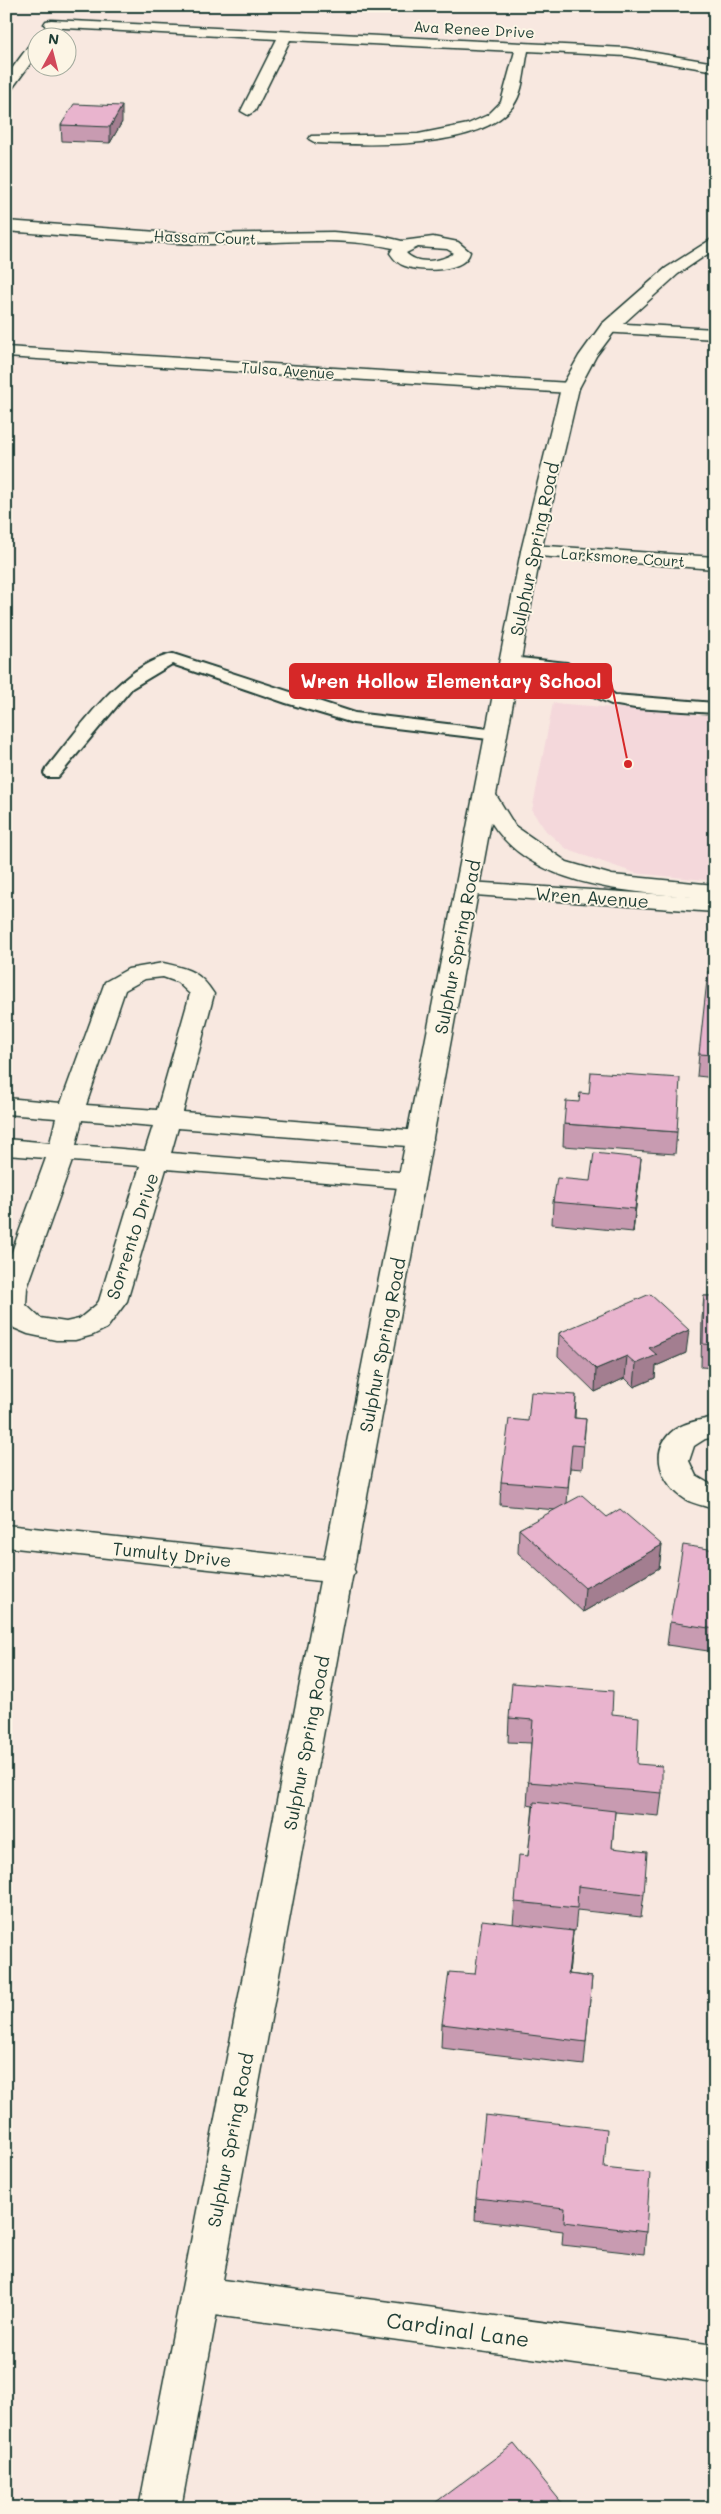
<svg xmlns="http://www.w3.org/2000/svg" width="721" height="2514" font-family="Mali,sans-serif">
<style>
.built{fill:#f4d8db}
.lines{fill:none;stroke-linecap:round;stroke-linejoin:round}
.service-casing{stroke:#1f3d34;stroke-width:4}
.minor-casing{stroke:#1f3d34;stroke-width:3}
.secondary-casing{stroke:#1f3d34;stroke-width:3}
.service{fill:#fcf5e5;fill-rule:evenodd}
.minor{fill:#fcf5e5;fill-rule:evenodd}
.secondary{fill:#fcf5e5;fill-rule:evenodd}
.wall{fill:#c89bb1;stroke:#1f3d34}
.shaded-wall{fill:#a37e90;stroke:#1f3d34}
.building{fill:#e9b4ce;stroke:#1f3d34}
.labels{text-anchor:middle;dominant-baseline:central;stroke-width:4;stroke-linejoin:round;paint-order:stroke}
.far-street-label{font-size:15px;fill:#1f3d34;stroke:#fcf5e5}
.street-label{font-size:18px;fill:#1f3d34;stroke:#fcf5e5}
.near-street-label{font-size:21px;fill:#1f3d34;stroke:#fcf5e5}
.leader{fill:none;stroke:#d62828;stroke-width:2}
.callout-dot{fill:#d62828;stroke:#fcf5e5;stroke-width:2}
.callout{fill:#d62828;stroke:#d62828;stroke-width:2}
.callout-label{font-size:19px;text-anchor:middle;font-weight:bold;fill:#fff}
</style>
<rect width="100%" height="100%" fill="#f8e8e0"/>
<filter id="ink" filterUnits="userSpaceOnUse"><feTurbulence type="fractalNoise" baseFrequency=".02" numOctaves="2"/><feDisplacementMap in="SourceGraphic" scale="10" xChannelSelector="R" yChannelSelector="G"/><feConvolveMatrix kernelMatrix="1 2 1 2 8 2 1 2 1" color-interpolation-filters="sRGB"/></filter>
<g filter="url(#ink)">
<!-- built -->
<path class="built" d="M553,703l162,13v165l-80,-8 -67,-23 -22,-19 -14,-20z"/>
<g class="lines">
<!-- service casing -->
<g class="service-casing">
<path id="service" d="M173,654l182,59 142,17 6,1 2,4 -2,4 -6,1 -144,-17 -67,-20 -114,-39 -40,24 -74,89h-12l-2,-4 2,-4c33,-39 74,-104 127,-115z
M511,657l56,6 48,32 100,8v10l-80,-5 -24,-4 -20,-9 -34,-25 -52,-5 -2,-3z"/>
</g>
<!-- minor casing -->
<g class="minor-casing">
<path id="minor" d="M51,20l575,28 89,15v8l-89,-15 -98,-5c-4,18 -4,40 -15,55 -34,45 -146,39 -197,37l-7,-4 2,-3 107,-2 50,-10 20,-9 13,-13 14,-51 -225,-11 -35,71 -7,4 -7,-4 36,-72 -231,-12 -2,-3 2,-3z
M38,39v14l-27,37 -5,1v-14l27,-37z
M6,221l179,13 148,-2 48,4 21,5 31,-4 25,5 12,10c-5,21 -49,20 -65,14 -7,-2 -11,-7 -15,-13l3,-5c-60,-13 -121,-4 -182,-4 -68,-1 -137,-8 -205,-13zM418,247l29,2 7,4c-13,9 -37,12 -48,0z
M608,323l107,6v10l-113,-7 -2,-4 2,-4z
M6,347l564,36 6,1 3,4 -3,4 -6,1 -564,-36z
M531,545l184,12v12l-191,-14 -3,-4 3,-4z
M469,882l246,16v14l-254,-18 -4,-5 4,-5z
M163,963c26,6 36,8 51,31l-31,118 237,19 9,2 4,6 -4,6 -9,2 -242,-19 -7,25 241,20 9,2 4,6 -4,6 -9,2 -246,-20 -39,132 -20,27 -14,7 -18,5h-19l-28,-6 -14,-6 -8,-10v-50l40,-110 -40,-3v-16l44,4 6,-25 -50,-4v-16l55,5 44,-121 23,-13zM163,977l14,5 13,12 -33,116 -71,-5 39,-115 20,-11zM82,1120l71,6 -8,25 -69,-6zM72,1161l68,5 -41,135 -3,4 -17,14 -13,3 -26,-4 -14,-13 1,-17z
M715,1417v20l-10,2 -11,7 -5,15 7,15 19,11v22c-10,-3 -22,-5 -30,-10 -24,-15 -37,-49 -11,-69 12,-8 27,-10 41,-13z
M6,1525l333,36 11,3 5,8 -5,8 -11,3 -333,-36z
M200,2277l515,68v38l-515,-70 -14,-5 -6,-13 6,-13z"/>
</g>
<!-- secondary casing -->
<g class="secondary-casing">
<path id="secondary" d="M715,237v12l-37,25 -64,58 -18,24 -17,32 -38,163 -45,244 19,31 52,36 45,13 103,10v14c-73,-7 -180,-7 -224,-77l-310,1686h-42l382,-1957 40,-163 18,-32 23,-32 64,-56z"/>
</g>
<!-- service -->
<use href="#service" class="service"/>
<!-- minor -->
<use href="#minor" class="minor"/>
<!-- secondary -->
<use href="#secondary" class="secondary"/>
</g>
<!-- wall -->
<path class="wall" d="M122,122l-12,21 -48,-2 -1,-16z
M715,972v106l-18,-2 2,-22z
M713,1094h2v32l-4,-10z
M564,1124l113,8 -2,22 -112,-8z
M639,1180l-6,52 -81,-8 1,-22 37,-21z
M704,1296h11v72l-14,-1 1,-49z
M559,1333l127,20 -30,13 -1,12 -21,9 -9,-9 -30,14 -37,-36z
M576,1395l-1,23 11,1 -2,23 -2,27 -12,-1 -3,35 40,14 55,28 -3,23 -76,44 -65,-59 1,-24 37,-19 -56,-5 1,-23 27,-61z
M715,1550v102l-48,-7 3,-23z
M612,1714l25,50 25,29 -3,23 -44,-4 -3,36 32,46 -3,23 -64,-7 -2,21 -7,-1 5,1 -4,43 23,3 -8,88 -143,-17 1,-24 33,-50 38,-50 2,-22 13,-46 5,-50 -6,-1 4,-62 -23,-1 1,-24z
M604,2168l42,64 -2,22 -82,-9 1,-14 -88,-11 1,-22z"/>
<!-- shaded-wall -->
<path class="shaded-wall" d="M122,106v16l-12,21v-16z
M641,1158l-2,22 -6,52 2,-23z
M689,1330l-3,23 -30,13 -1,12 -21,9 2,-23 13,-16z
M627,1356l-2,22 -30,14 1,-23z
M662,1545l-3,23 -76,44 2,-24z
M573,1931l-2,23 -5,43 2,-23z"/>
<!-- building -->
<path class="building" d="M74,104l48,2 -12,21 -49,-2z
M708,971l7,1v83l-16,-1z
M591,1072l89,6 -3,54 -113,-8 2,-23 13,1 1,-9 9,1z
M594,1153l47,5 -6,51 -82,-7 4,-24 33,3z
M650,1294l39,36 -40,18 8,7 -21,9 -9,-8 -31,13 -37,-36z
M704,1296h11v49l-12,-1z
M531,1392l45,3 -2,23 12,1 -3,27 -11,-1 -4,42 -67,-5 8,-63 19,2z
M582,1495l25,22 13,-8 42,36 -77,43 -66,-59z
M683,1545l32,5v79l-45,-7z
M512,1683l101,8 -1,23 27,3 -2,47 25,2v27l-134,-11 5,-62 -24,-2z
M534,1802l81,9 -3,37 35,4 -3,42 -66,-8 -1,22 -62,-6 4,-47 9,1z
M482,1920l91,11 -5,43 24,3 -6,65 -144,-18 7,-52 26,2z
M485,2115l122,14 -3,39 46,5 -4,59 -82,-10 1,-14 -89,-10z
M514,2444l52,64h-138z"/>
</g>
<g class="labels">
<!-- far-street labels -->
<g class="far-street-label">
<text transform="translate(474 29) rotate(3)">Ava Renee Drive</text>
<text transform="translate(205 237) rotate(2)">Hassam Court</text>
<text transform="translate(288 370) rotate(4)">Tulsa Avenue</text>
<text transform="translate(623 557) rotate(4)">Larksmore Court</text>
</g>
<!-- street labels -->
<g class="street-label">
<text transform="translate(534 549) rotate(-78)">Sulphur Spring Road</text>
<text transform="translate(592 897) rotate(4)">Wren Avenue</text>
<text transform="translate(457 947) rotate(-79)">Sulphur Spring Road</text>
<text transform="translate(132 1236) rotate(-72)">Sorrento Drive</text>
<text transform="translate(382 1345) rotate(-79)">Sulphur Spring Road</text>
<text transform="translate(172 1554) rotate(6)">Tumulty Drive</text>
<text transform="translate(306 1743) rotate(-79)">Sulphur Spring Road</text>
<text transform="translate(230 2140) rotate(-79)">Sulphur Spring Road</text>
</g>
<!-- near-street labels -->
<g class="near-street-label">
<text transform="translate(458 2329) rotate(8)">Cardinal Lane</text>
</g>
</g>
<!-- callouts -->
<path class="leader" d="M628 764L611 681"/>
<circle class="callout-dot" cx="628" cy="764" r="5"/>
<rect class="callout" x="290" y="664" width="321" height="34" rx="5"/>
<g class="callout-label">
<text x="451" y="688">Wren Hollow Elementary School</text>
</g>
<!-- margin -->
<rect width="721" height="2514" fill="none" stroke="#fcf5e5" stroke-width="25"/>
<rect x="12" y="12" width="696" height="2489" fill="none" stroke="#1f3d34" stroke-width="2" filter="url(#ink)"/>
<!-- north arrow -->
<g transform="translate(52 52) rotate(7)"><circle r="24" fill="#fcf5e5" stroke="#a4ab9e"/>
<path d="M0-4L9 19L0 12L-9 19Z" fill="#d1495b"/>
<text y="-8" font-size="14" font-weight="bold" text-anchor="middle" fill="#1f3d34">N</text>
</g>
</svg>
